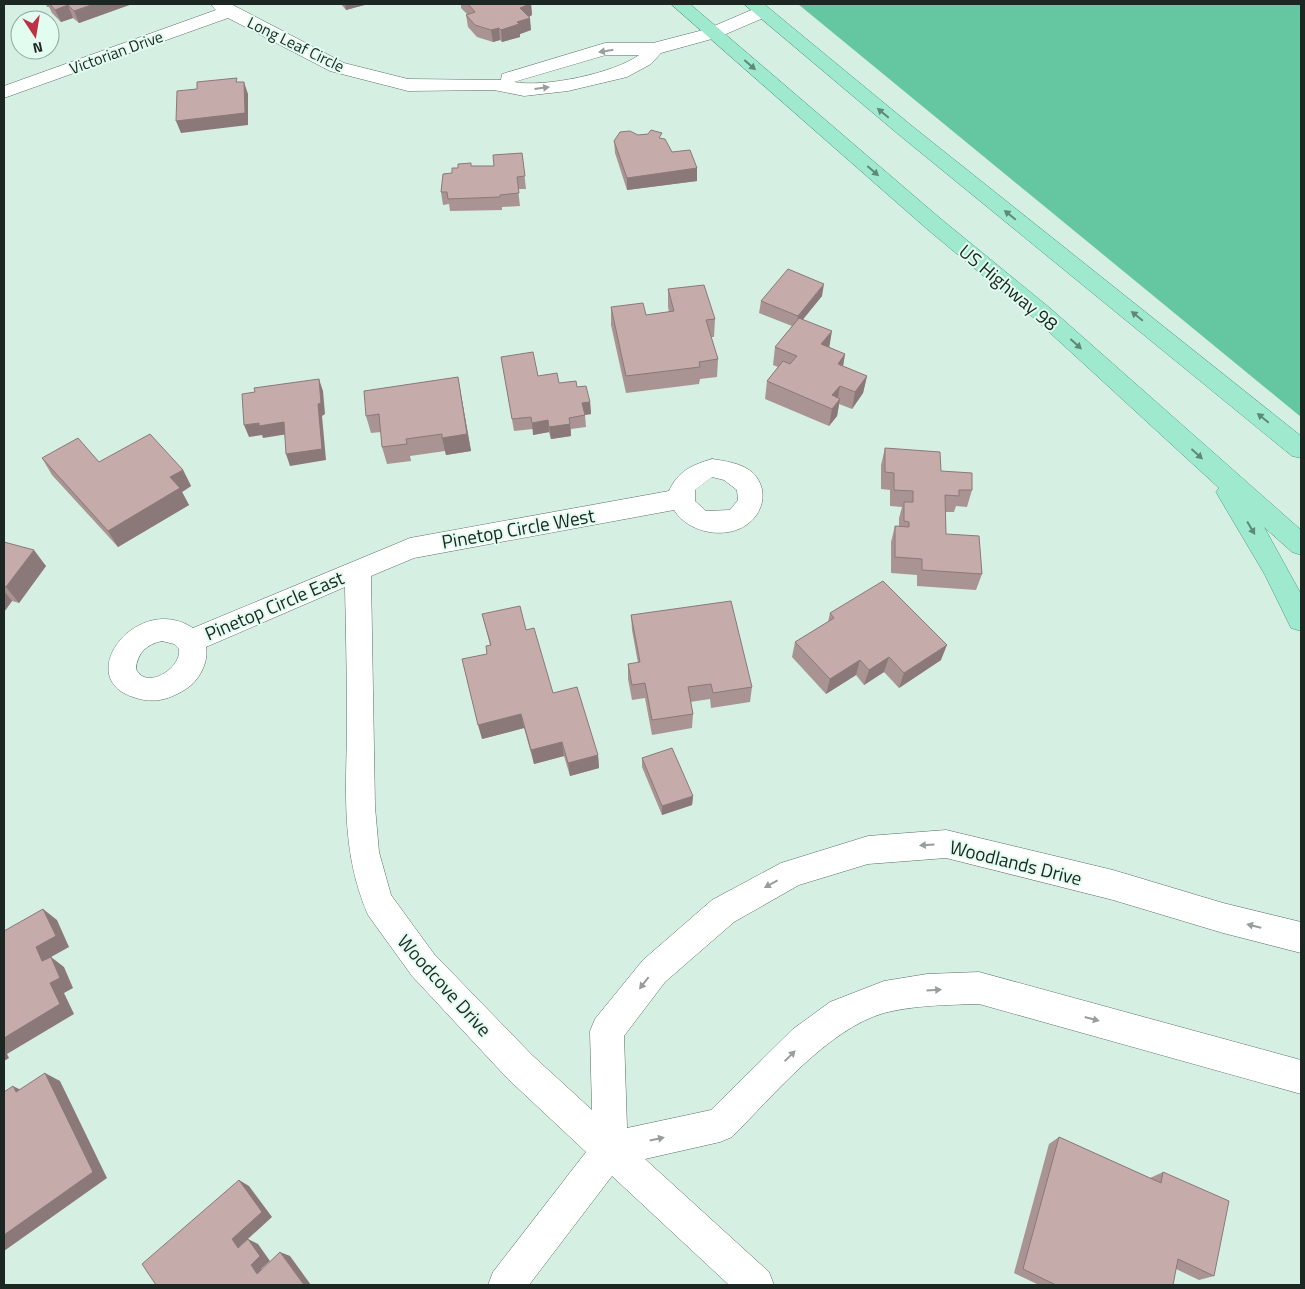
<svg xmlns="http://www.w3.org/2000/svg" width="1305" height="1289" font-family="'Titillium Web',sans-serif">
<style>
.forest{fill:#64c7a2}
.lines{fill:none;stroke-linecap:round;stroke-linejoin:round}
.street-casing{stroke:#586f65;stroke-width:1}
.primary-casing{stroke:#489c7d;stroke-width:1}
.street{fill:#fff;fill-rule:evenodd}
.primary{fill:#9fe9ce;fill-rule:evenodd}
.wall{fill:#aa9393}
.shaded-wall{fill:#8b7878}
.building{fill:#c6abab;stroke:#8b7878}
.oneway{fill:#999d9c}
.oneway2{fill:#5e8878}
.labels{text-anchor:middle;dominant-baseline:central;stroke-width:4;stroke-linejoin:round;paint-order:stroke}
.far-street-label{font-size:16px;fill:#1c2622;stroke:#e2fcf0}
.street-label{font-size:19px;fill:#1c2622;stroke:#e2fcf0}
</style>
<rect width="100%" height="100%" fill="#d5efe3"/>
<!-- forest -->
<path class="forest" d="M798,4h503v413z"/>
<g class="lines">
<!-- street casing -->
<g class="street-casing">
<path id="street" d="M211,4h20l113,59 64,16 93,1 1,-6 103,-31h48l54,-14 49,-21h12l3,4 -3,4 -49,21 -58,16 -10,11 -24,13 -59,14 -44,5 -30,-6 -86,1 -78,-20 -102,-53 -224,80v-12l212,-76zM606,55h33c-24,18 -95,33 -125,27z
M712,459c13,2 29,4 40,13 16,15 13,38 -3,51 -22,18 -61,10 -75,-13l-260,48 -43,18 4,231 4,45 12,43 43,59 98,101 60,55 -2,-79 5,-12 48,-59 69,-60 69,-37 87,-27 78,-6 167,40 110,33 78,19v31l-78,-20 -110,-33 -167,-42 -78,6 -69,21 -65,37 -69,60 -41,54 3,92 84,-18 82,-81 37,-27 54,-21 43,-7 52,-2 322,88v34l-322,-90c-31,1 -64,1 -95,9 -56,16 -111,83 -152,124l-12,5 -75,17 124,113 5,13h-45l-117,-109 -83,109h-41l5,-13 93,-120 -78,-73 -96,-103 -44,-61c-27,-63 -22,-121 -21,-187 0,-47 -1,-94 -2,-141l-139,60c3,15 -7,34 -20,42 -16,10 -31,15 -50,9 -66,-18 0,-107 57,-70l217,-90 259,-47c9,-20 23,-26 43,-32zM712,477l12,3 13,10 1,10 -8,10 -24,1 -11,-10v-11zM162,641l12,3 5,5c3,19 -33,42 -43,20 1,-16 11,-25 26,-28z"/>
</g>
<!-- primary casing -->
<g class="primary-casing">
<path id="primary" d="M671,4h19l251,215 110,90 250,221v25l-9,-3 -28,-25 37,67v37l-10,-3 -26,-53 -49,-83 3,-4 -184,-169 -108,-90z
M744,4h20l148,122 389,310v22l-9,-2 -394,-322z"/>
</g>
<!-- street -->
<use href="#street" class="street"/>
<!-- primary -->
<use href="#primary" class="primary"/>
</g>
<!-- wall -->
<path class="wall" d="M46,4h86l-53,19 -6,-5 -12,4 -9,-9 -3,-6h-2z
M341,4h27l-22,6z
M461,4h70l1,11 -3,2 2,13 -11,4v3l-18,5 -2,-2 -7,2 -16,-5 -9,-10 -2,-12 1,-1 -6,-6z
M638,135l24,4 10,13 25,16v13l-70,9 -12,-37 -1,-12z
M522,153l4,36h-8l2,17 -18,1v3l-52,1 -1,-7 -6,1 -2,-13 11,-19 20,-7h22z
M668,289l47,30 -1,18h-3l7,22 -1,18 -17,2 -1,5 -73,9 -15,-68v-18l35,8 23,-3 -1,-5z
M822,296l-19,23 26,28 16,7 -2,12 24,10 -4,17 -11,16 -13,-5 -2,12 -8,10 -64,-27 2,-18 11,-14 -5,-2 2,-18 17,-21 -33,-13 2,-12z
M501,357l37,19 21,7 18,4 13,15 1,12 -6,1 1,12 -15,2v7l-20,3 -2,-7 -16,3v-6l-19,2z
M461,395l10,56 -25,4 -1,-4 -35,5 1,5 -24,3 -5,-17 -1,-15 -10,1 -5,-17z
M885,448l56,23 31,19 -5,17 -11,-1 -2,6h-9l1,22 36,40 -6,16 -59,-4v-11l-26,-2v-31l4,-16h4v-8l3,-11 -12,-1v-16l-9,-1v-24z
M42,458l57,4 84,8 8,16 -9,6 7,13 -71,42 -66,-72z
M4,542l42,24 -27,37 -7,-2 -8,11z
M830,613l111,47 -42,28 -15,-16 -20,13 -8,-10 -30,19 -34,-37 3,-15 33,-20z
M482,614l44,16 27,63 45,62 1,13 -29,8 -6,-20 -30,8 -10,-36 -42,11 5,-85 3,-9z
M631,615l121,72 -2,15 -39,6 -1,-9 -20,3 3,12 -1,14 -40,7 -7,-37 -13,2 -4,-21v-15l10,-1 -6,-33z
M642,758l51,38 -1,9 -30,10 -20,-48z
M1059,1137l91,41 13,-6 51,104 -15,4 -23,-11 -3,16h-134l-25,-12 35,-129z"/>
<!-- shaded-wall -->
<path class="shaded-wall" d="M94,4h38l-53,19 -5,-12z
M345,4h23l-22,6z
M530,4h1l1,11 -11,6 -1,-13z
M68,5l5,13 -12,4 -6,-12z
M530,18l1,12 -11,4v3l-18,5 -1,-12 16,-8z
M499,28l1,12 -7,2 -2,-12z
M244,82l4,12v31l-67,8 -5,-12z
M697,168v13l-70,9v-12z
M824,284l-2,12 -26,32 2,-12z
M832,331l-3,18 -8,-5z
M845,354l-3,18 -4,-8z
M867,376l-4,17 -11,16 3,-17z
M458,377l13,74 -25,4 -4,-17z
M319,379l4,12 2,23 -3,2 4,44 -36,6 -4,-12 32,-50z
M840,386l-3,17 -5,-8z
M840,399l-3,17 -8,10 3,-17z
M590,402l1,12 -8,1 -1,-12z
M548,420l1,12 -16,3 -1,-12z
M284,422l4,12 -25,4 -1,-3 -13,2 -5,-12 15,-2z
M570,424l1,12 -20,3 -2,-12z
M183,470l8,16 -9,6 7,13 -71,42 -10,-16 62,-54z
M34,550l12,16 -27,37 -13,-16z
M4,591l8,10 -8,11z
M947,645l-6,15 -42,28 5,-15z
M889,657l-5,15 -20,13 5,-15z
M860,660l-4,15 -30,19 4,-15z
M521,714l3,14 -42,11 -4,-14z
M562,742l2,14 -30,8 -3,-14z
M598,755l1,13 -29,8 -2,-13z
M693,796l-1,9 -30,10v-9z
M43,909l14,11 12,27 -18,10 13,10 9,21 -9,5 10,21 -67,40 2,4 -5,3v-23l46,-55 -14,-36z
M45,1073l15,8 47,97 -103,73v-16z
M13,1086l16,8 -13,-2z
M239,1180l10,6 23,31 -34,31 -6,-9z
M248,1239l10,5 12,17 -9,8 7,8 -11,-3 -6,-9z
M280,1252l10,4 21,29h-7z"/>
<!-- building -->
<path class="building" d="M50,4h44l-20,7 -6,-6 -13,5z
M468,4h62l-10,4 10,10 -13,4 2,2 -18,6 -2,-2 -8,2 -16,-5 -9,-10 9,-3z
M237,78l-1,4h8l1,31 -69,8 1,-30 20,-2v-7z
M651,130l11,3 -3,5 6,1 7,13 18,-2 7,18 -70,10 -13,-37 6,-9 10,-1 8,4 10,-1z
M522,153l3,23 -8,1 2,16 -19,2v2l-52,2 -1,-7h-6l2,-18 9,-1v-5h6v-4l13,-1v3h23l-1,-11z
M788,269l36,15 -26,32 -37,-15z
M704,285l11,34 -9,1 12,39 -19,3 1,5 -74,9 -15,-69 32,-4 3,12 28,-4 -6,-22z
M799,318l33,13 -11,13 24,10 -7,10 29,12 -12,16 -15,-6 -8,9 8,4 -8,10 -65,-28 16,-20 7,3 7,-8 -22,-9z
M533,352l5,24 19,-3 2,10 17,-2 1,6 9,-1 4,16 -8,1 3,12 -16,3 1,6 -21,3 -1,-7 -16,3 -1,-6 -19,2 -11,-62z
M458,377l9,57 -25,4v-4l-36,5 1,5 -25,3 -3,-33 -13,2 -2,-25z
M319,379l2,24 -3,1 4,45 -36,5 -2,-32 -25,4v-3l-15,2 -2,-31 13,-2 -1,-4z
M150,434l33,36 -13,7 10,11 -72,43 -66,-73 36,-20 21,24z
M885,448l55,4 1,19 31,2v17h-13v6l-14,-1 1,39 33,2 3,38 -60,-4v-11l-27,-2v-31l14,1v-5l-5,-1v-19h9v-11l-19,-1v-17l-9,-1z
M4,542l30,8 -28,37 -2,-1z
M883,581l64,64 -43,28 -15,-16 -20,13 -9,-10 -30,19 -35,-37 39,-24 -4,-5z
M731,601l21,86 -39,6 -2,-9 -23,3 5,27 -41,6 -7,-37 -13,2 -4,-21 12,-2 -9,-47z
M520,606l6,24 8,-2 19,65 24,-6 21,68 -30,8 -6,-21 -31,8 -10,-36 -43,11 -16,-66 25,-5 -1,-8 5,-1 -9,-31z
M672,748l21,48 -31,10 -20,-48z
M43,909l13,27 -20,11 6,14 9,-4 9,21 -10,5 10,21 -56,34v-107z
M45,1073l48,99 -89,63v-143l9,-6 3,6z
M1059,1137l102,46 2,-11 66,29 -15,75 -36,-17 -5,26h-117l-33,-16z
M239,1180l23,32 -30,27 6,9 10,-9 12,17 -9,9 6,9 23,-22 24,33h-148l-14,-21z"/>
<!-- one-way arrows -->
<defs><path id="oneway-solid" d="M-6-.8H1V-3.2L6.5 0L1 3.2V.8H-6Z" transform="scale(1.25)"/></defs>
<g class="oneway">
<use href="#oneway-solid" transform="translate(606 51) rotate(171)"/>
<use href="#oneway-solid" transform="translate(542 88) rotate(-7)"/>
<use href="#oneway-solid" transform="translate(927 845) rotate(176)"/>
<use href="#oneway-solid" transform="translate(771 884) rotate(151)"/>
<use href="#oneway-solid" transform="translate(1254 926) rotate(-166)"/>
<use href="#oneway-solid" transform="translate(644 983) rotate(128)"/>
<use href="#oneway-solid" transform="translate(934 990) rotate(-3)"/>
<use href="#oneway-solid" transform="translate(1092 1019) rotate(15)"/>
<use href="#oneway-solid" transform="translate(790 1056) rotate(-45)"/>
<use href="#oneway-solid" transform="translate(657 1139) rotate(-12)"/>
</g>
<g class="oneway2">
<use href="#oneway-solid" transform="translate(750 65) rotate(41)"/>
<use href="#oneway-solid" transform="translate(883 113) rotate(-140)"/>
<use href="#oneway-solid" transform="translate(873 171) rotate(41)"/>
<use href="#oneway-solid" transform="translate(1010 215) rotate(-141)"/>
<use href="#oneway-solid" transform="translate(1137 316) rotate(-141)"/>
<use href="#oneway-solid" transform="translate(1076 344) rotate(42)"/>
<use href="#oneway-solid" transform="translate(1263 418) rotate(-141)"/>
<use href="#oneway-solid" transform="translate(1197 454) rotate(42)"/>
<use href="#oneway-solid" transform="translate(1251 528) rotate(59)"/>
</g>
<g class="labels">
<!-- far-street labels -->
<g class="far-street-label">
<text transform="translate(296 44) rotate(26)">Long Leaf Circle</text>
<text transform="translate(116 52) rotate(-20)">Victorian Drive</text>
</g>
<!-- street labels -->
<g class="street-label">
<text transform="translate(1009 287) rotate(40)">US Highway 98</text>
<text transform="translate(518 528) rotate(-10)">Pinetop Circle West</text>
<text transform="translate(274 605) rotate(-23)">Pinetop Circle East</text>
<text transform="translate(1016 862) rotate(14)">Woodlands Drive</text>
<text transform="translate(445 985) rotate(48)">Woodcove Drive</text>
</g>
</g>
<!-- border -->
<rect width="1305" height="1289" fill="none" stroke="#1c2622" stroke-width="10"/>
<!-- north arrow -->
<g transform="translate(35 35) rotate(168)"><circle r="24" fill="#e2fcf0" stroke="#93a69e"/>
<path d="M0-4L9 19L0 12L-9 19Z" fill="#bf2f46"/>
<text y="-8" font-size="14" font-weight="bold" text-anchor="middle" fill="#1c2622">N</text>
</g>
</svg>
